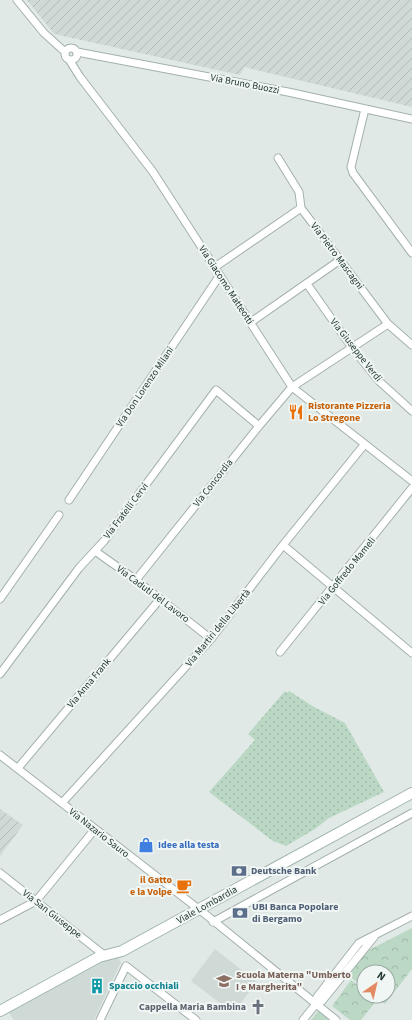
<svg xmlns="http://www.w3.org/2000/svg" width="412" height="1020" font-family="'Source Sans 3',sans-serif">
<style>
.built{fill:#cfd9d5}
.industrial{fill:url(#industrial-furrows)}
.grass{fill:url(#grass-dots)}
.forest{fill:url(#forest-crowns)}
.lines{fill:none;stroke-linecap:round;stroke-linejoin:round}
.minor-casing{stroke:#a4b0ad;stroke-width:9}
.secondary-casing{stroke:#a1b4ae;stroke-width:12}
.minor{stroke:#fff;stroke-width:7}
.secondary{stroke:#fff;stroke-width:10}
.labels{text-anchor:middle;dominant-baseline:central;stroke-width:4;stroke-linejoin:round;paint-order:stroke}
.street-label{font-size:10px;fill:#233833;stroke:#f0f6f4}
.food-label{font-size:10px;font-weight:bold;fill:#c56008;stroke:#f0f6f4;text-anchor:start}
.shop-label{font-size:10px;font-weight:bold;fill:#366cbe;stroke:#f0f6f4;text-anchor:start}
.service-label{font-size:10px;font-weight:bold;fill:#4e5e75;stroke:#f0f6f4;text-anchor:start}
.education-label{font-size:10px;font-weight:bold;fill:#785e54;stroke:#f0f6f4;text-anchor:start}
.culture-label{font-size:10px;font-weight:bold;fill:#0d838f;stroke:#f0f6f4;text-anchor:start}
.worship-label{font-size:10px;font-weight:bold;fill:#5b616d;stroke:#f0f6f4;text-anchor:end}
</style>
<defs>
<pattern id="industrial-furrows" width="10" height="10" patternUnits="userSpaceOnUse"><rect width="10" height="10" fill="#cfd9d5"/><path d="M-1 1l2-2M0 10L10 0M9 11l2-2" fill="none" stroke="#b1bbb7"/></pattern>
<pattern id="grass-dots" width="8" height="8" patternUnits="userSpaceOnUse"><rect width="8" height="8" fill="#bbd8c5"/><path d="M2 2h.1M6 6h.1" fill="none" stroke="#a0baaa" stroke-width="1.8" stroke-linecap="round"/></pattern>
<pattern id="forest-crowns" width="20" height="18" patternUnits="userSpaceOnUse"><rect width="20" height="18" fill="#bbd8c5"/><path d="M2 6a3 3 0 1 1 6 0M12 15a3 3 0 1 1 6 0" fill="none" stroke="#a0baaa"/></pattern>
</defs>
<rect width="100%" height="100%" fill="#e0e9e6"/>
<!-- built -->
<path class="built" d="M215,949l42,33 -24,31 -42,-32z
M117,956l4,6 -27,58h-80l-8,-11 95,-51z"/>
<!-- industrial -->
<path class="industrial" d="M27,0h385v107l-168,-40 -4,8 -186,-41z
M0,809l23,16 -23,31z"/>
<!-- grass -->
<path class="grass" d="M285,691l2,2 2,-2 25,16 31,16 39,69 -55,26 -14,11 -29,17 -13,-5 -64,-49 46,-52 -7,-6z"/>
<!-- forest -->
<path class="forest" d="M412,928v41l-27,35 -10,-8h13v-24h-24v16l-15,-12 16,-24z
M351,980l13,10v6h8l5,4 -16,20h-11l-18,-14z
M319,1010l13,10h-21z"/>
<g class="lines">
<!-- minor casing -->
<g class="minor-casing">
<path id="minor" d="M17,0l27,33 21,19
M65 54a6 6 0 1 1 12 0a6 6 0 1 1-12 0Z
M77,52l211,40 124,27
M70,61l10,16 73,95 139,215 120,94
M365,109l-14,58 2,6 59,80
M278,158l21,34 2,16 87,116 24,21
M215,267l86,-59
M307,284l46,65 26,32 33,30
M251,322l89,-62
M69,500l151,-225
M283,545l129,108
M95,551l41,29 75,59
M136,580l123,-154 33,-39 96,-63
M0,599l59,-84
M280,652l132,-164
M0,674l79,-106 25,-27 112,-151 43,36
M0,755l205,159 131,106
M18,768l142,-169
M62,803l149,-164 72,-94 81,-100
M0,873l104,82
M0,920l36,-19 59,-72
M213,922l199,-109
M316,1004l1,-7 42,-54 53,-27
M100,1020l26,-54 70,54
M303,1020l13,-16 6,-3 52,-64"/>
</g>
<!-- secondary casing -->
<g class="secondary-casing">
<path id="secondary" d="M0,1011l99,-54 23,-6 290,-158"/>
</g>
<!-- minor -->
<use href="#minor" class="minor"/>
<!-- secondary -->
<use href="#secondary" class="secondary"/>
</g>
<!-- icons -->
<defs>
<g id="restaurant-bare" transform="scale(1.2)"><path d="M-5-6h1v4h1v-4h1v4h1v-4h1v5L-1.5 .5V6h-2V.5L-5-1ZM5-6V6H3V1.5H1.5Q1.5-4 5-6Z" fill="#e8710a" stroke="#f0f6f4" stroke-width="2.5" paint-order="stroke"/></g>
<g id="shop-bare" transform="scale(1.2)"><path d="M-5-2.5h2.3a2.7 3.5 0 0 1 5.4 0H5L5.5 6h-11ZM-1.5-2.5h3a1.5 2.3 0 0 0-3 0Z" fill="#3f7fe0" stroke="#f0f6f4" stroke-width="2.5" paint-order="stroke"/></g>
<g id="bank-bare" transform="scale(1.2)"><path d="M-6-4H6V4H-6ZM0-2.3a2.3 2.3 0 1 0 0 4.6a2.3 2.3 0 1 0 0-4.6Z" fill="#5c6f8a" stroke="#f0f6f4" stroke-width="2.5" paint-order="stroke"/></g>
<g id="cafe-bare" transform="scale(1.2)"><path d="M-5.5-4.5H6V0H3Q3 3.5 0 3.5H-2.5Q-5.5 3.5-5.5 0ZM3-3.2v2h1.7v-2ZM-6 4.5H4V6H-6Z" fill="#e8710a" stroke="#f0f6f4" stroke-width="2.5" paint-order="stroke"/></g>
<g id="school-bare" transform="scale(1.2)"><path d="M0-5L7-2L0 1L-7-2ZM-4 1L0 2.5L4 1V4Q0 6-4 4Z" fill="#8d6e63" stroke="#f0f6f4" stroke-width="2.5" paint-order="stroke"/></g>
<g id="building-bare" transform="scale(1.2)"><path d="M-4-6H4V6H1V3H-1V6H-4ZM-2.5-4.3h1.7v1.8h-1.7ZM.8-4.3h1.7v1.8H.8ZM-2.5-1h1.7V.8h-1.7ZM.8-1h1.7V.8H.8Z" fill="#0f9aa8" stroke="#f0f6f4" stroke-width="2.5" paint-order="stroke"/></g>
<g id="church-bare" transform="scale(1.2)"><path d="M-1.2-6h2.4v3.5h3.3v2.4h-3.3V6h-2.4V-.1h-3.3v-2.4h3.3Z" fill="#6b7280" stroke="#f0f6f4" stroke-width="2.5" paint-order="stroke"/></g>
</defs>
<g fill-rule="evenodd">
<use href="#restaurant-bare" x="296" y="412"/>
<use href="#shop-bare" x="146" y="845"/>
<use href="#bank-bare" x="239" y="871"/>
<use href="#cafe-bare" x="184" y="886"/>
<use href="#bank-bare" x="240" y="913"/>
<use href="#school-bare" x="224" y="981"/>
<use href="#building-bare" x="97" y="986"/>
<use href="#church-bare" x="258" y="1007"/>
</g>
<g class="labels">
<!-- street labels -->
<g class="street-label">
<text transform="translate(245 84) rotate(11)">Via Bruno Buozzi</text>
<text transform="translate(337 256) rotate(53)">Via Pietro Mascagni</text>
<text transform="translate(226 285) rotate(57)">Via Giacomo Matteotti</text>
<text transform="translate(356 350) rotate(52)">Via Giuseppe Verdi</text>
<text transform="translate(145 387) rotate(-56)">Via Don Lorenzo Milani</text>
<text transform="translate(213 483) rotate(-52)">Via Concordia</text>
<text transform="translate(126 511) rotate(-53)">Via Fratelli Cervi</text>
<text transform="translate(347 571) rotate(-51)">Via Goffredo Mameli</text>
<text transform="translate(153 594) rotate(37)">Via Caduti del Lavoro</text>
<text transform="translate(218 628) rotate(-51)">Via Martiri della Libertà</text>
<text transform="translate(89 683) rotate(-50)">Via Anna Frank</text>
<text transform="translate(99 833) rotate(38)">Via Nazario Sauro</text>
<text transform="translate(207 905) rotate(-29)">Viale Lombardia</text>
<text transform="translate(52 914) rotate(38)">Via San Giuseppe</text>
</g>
<!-- food labels -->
<g class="food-label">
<text x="308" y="406">Ristorante Pizzeria<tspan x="308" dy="12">Lo Stregone</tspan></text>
<text x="172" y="880" text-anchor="end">il Gatto<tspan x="172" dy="12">e la Volpe</tspan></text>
</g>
<!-- shop labels -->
<g class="shop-label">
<text x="158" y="845">Idee alla testa</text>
</g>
<!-- service labels -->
<g class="service-label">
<text x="251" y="871">Deutsche Bank</text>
<text x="252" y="907">UBI Banca Popolare<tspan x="252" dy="12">di Bergamo</tspan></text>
</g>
<!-- education labels -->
<g class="education-label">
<text x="236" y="975">Scuola Materna "Umberto<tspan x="236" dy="12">I e Margherita"</tspan></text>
</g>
<!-- culture labels -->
<g class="culture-label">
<text x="109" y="986">Spaccio occhiali</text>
</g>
<!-- worship labels -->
<g class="worship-label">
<text x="246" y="1007">Cappella Maria Bambina</text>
</g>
</g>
<!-- north arrow -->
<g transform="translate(376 984) rotate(34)"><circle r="19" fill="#f0f6f4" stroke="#9eaaa7"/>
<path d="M0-3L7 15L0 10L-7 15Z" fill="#e38a65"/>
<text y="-6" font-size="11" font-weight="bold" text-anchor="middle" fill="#233833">N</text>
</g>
</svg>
